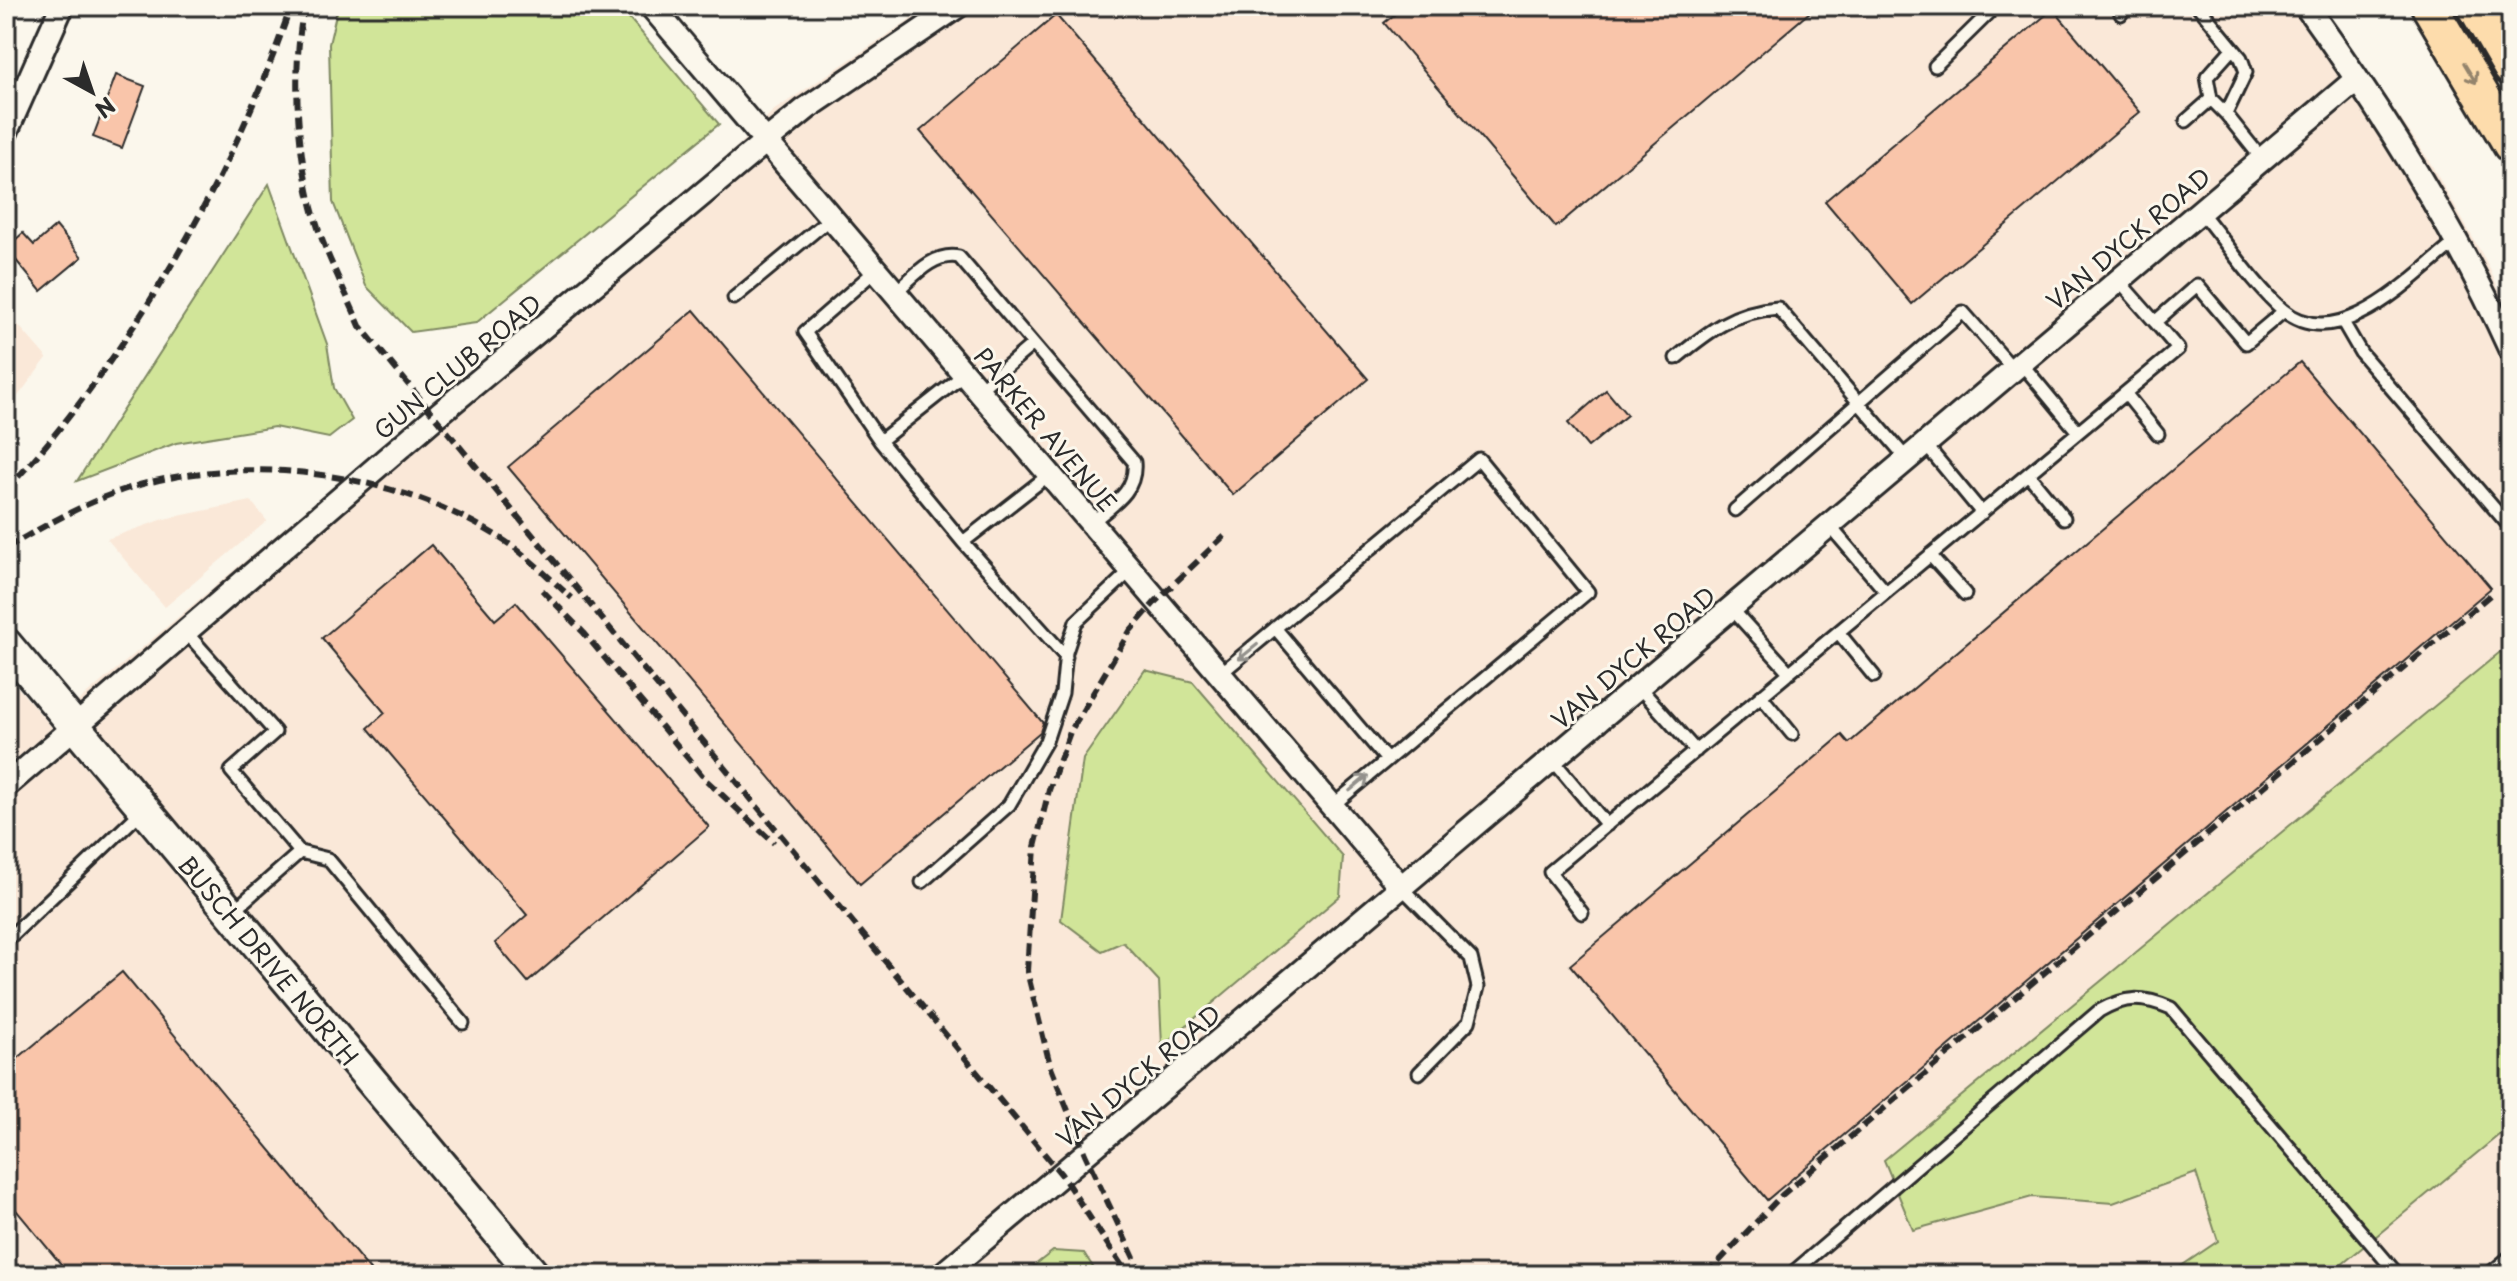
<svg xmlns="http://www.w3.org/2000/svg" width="2517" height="1281" font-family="'Playpen Sans',sans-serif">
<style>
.built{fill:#fae8d8}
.green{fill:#d1e599;stroke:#7e8862;stroke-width:2}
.building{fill:#f9c5aa;stroke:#2b2b2b;stroke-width:2}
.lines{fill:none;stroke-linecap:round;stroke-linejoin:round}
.lane-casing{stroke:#2b2b2b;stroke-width:17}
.street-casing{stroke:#2b2b2b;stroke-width:28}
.secondary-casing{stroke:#2b2b2b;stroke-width:36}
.primary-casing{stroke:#2b2b2b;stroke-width:40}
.lane{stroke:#fbf7ec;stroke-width:11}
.street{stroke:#fbf7ec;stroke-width:22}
.secondary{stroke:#fbf7ec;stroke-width:30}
.primary{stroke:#fddcac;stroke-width:34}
.rail{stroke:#2b2b2b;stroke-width:6;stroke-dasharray:12 6;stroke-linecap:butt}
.oneway{stroke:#94846c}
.oneway2{stroke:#93918c}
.labels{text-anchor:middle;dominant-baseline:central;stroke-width:6;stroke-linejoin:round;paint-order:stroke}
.street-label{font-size:24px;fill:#2b2b2b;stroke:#fbf7ec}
</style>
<rect width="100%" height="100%" fill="#fbf7ec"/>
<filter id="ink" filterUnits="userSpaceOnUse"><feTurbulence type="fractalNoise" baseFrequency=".0125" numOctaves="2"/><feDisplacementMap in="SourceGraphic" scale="16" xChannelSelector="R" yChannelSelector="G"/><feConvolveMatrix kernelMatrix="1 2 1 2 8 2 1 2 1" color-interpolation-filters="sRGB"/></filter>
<g filter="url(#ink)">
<!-- built -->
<path class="built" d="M930,6h1393l105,153 58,102 25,55v959h-1954l-482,-571 663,-558 35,-35z
M6,311l41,47 -41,54z
M251,501l16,20 -102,86 -58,-68 57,-20z
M6,674l44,51 450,538 -15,12h-479z"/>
<!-- green -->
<path class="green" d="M338,6h281l100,118 -243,199 -65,9 -45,-46 -33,-84 -4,-158z
M269,184l58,160 7,44 18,32 -23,18 -55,-11 -98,16 -99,38z
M2511,643v482l-182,150h-161l50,-34 -22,-68 -83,30 -81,-6 -119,33 -29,-70z
M1145,670l48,12 150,175 -3,39 -178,150 -3,-65 -36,-39 -21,9 -41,-31 22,-161z
M1053,1251l31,2 14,22h-76z"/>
<!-- building -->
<path class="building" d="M1405,6h412l-261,221 -172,-204z
M2053,9l87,103 -228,192 -87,-103z
M1056,15l312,364 -135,116 -313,-364z
M116,75l29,11 -23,62 -29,-11z
M56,226l26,31 -41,34 -35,-43 17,-15 11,12z
M694,310l349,413 -3,9 -180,152 -352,-417z
M2300,362l191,226 -724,612 -197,-235 272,-230 7,8z
M1606,390l21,25 -39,32 -20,-24z
M431,545l64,75 21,-18 193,225 -181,155 -33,-39 32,-28 -159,-187 17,-15 -63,-75z
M122,972l252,303h-304l-64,-77v-130z"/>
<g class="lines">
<!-- lane casing -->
<g class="lane-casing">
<path id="lane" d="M2119,6l2,8
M2198,6l43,52 5,14 -20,42 36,45
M1935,66l61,-60
M2211,99l-4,-22 26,-29
M2186,121l25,-22 15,15
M2200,211c25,30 55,75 83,99 56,47 131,-35 173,-68
M876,270l-71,62 75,109 83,101 103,115
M2118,280l37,42
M896,292c18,-16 37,-40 63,-35l175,205c3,30 -22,43 -43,61
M734,298l98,-81
M2343,322l18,31 150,175
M1676,358c33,-27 58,-47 102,-50l129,151
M2021,363l57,69
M980,389l53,-45
M2125,393l33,41
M880,441l86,-68
M1925,444l57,69
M2028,474l36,44
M1735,510l228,-198 50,57
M1829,525l57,67
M963,542l87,-68
M1930,555l35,39
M1731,608l59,65
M1276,629l111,131
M185,631l90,101 -44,39 69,81 -68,60
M1838,632l36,44
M1220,674l259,-215 109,133 -256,214
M1638,686l58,65
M1761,696l31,38
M1552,759l55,66
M300,852l28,7 135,164
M922,882l87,-77 37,-64 16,-48 4,-41 10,-30 54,-51
M1401,887l70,71 7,29 -9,35 -50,51
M1582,913l-32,-41 628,-523 -23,-27 42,-37 49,58 38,-32
M6,941l137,-131
M1790,1275l309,-264c26,-15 44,-15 72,-3l227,267
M2488,1275l23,-19"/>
</g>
<!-- street casing -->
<g class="street-casing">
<path id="street" d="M651,6l750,881
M2306,6c78,108 150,223 205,345
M6,132l56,-126
M6,786l428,-368 331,-276 42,-34 151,-102
M942,1275l1415,-1196"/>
</g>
<!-- secondary casing -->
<g class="secondary-casing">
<path id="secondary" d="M6,644l528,631"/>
</g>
<!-- primary casing -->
<g class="primary-casing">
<path id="primary" d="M2429,6l82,139
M2475,6l36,62"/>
</g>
<!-- lane -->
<use href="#lane" class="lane"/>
<!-- street -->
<use href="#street" class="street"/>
<!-- secondary -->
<use href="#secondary" class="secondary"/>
<!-- primary -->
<use href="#primary" class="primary"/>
<!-- rail -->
<path class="rail" d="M304,6c-13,67 -7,160 15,225 11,32 28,64 41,95l701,848 67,101
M6,490c122,-129 228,-316 285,-484
M6,548c38,-22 78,-45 120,-59 121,-39 282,-16 386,57 21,15 40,35 60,52
M542,590l42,43 122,147 68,63
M1142,1275l-57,-121 -35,-89 -23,-94 8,-124 14,-57 21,-58 60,-101 26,-30 68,-65
M1706,1275l76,-80 708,-600"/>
</g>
<!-- one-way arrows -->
<defs><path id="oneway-shaft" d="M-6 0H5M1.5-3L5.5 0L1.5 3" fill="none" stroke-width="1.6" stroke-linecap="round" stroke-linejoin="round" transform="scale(2)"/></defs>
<use class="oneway" href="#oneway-shaft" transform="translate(2470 73) rotate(59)"/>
<g class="oneway2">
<use href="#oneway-shaft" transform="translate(1248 652) rotate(141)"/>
<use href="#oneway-shaft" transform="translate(1359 783) rotate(-40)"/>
</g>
</g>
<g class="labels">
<!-- street labels -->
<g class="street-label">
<text transform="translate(2128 238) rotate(-40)">VAN DYCK ROAD</text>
<text transform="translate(457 366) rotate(-40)">GUN CLUB ROAD</text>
<text transform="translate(1046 429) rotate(50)">PARKER AVENUE</text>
<text transform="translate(1633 657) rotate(-40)">VAN DYCK ROAD</text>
<text transform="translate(269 960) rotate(50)">BUSCH DRIVE NORTH</text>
<text transform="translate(1138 1075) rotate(-40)">VAN DYCK ROAD</text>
</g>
</g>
<!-- margin -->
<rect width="2517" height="1281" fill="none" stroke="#fbf7ec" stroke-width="32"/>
<rect x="16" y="16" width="2485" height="1249" fill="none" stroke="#2b2b2b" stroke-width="3" filter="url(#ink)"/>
<!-- north arrow -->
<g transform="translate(92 92) rotate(140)" stroke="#fbf7ec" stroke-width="6" paint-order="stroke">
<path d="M0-6L14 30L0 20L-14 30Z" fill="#2b2b2b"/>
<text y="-12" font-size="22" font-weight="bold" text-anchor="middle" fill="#2b2b2b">N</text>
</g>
</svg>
